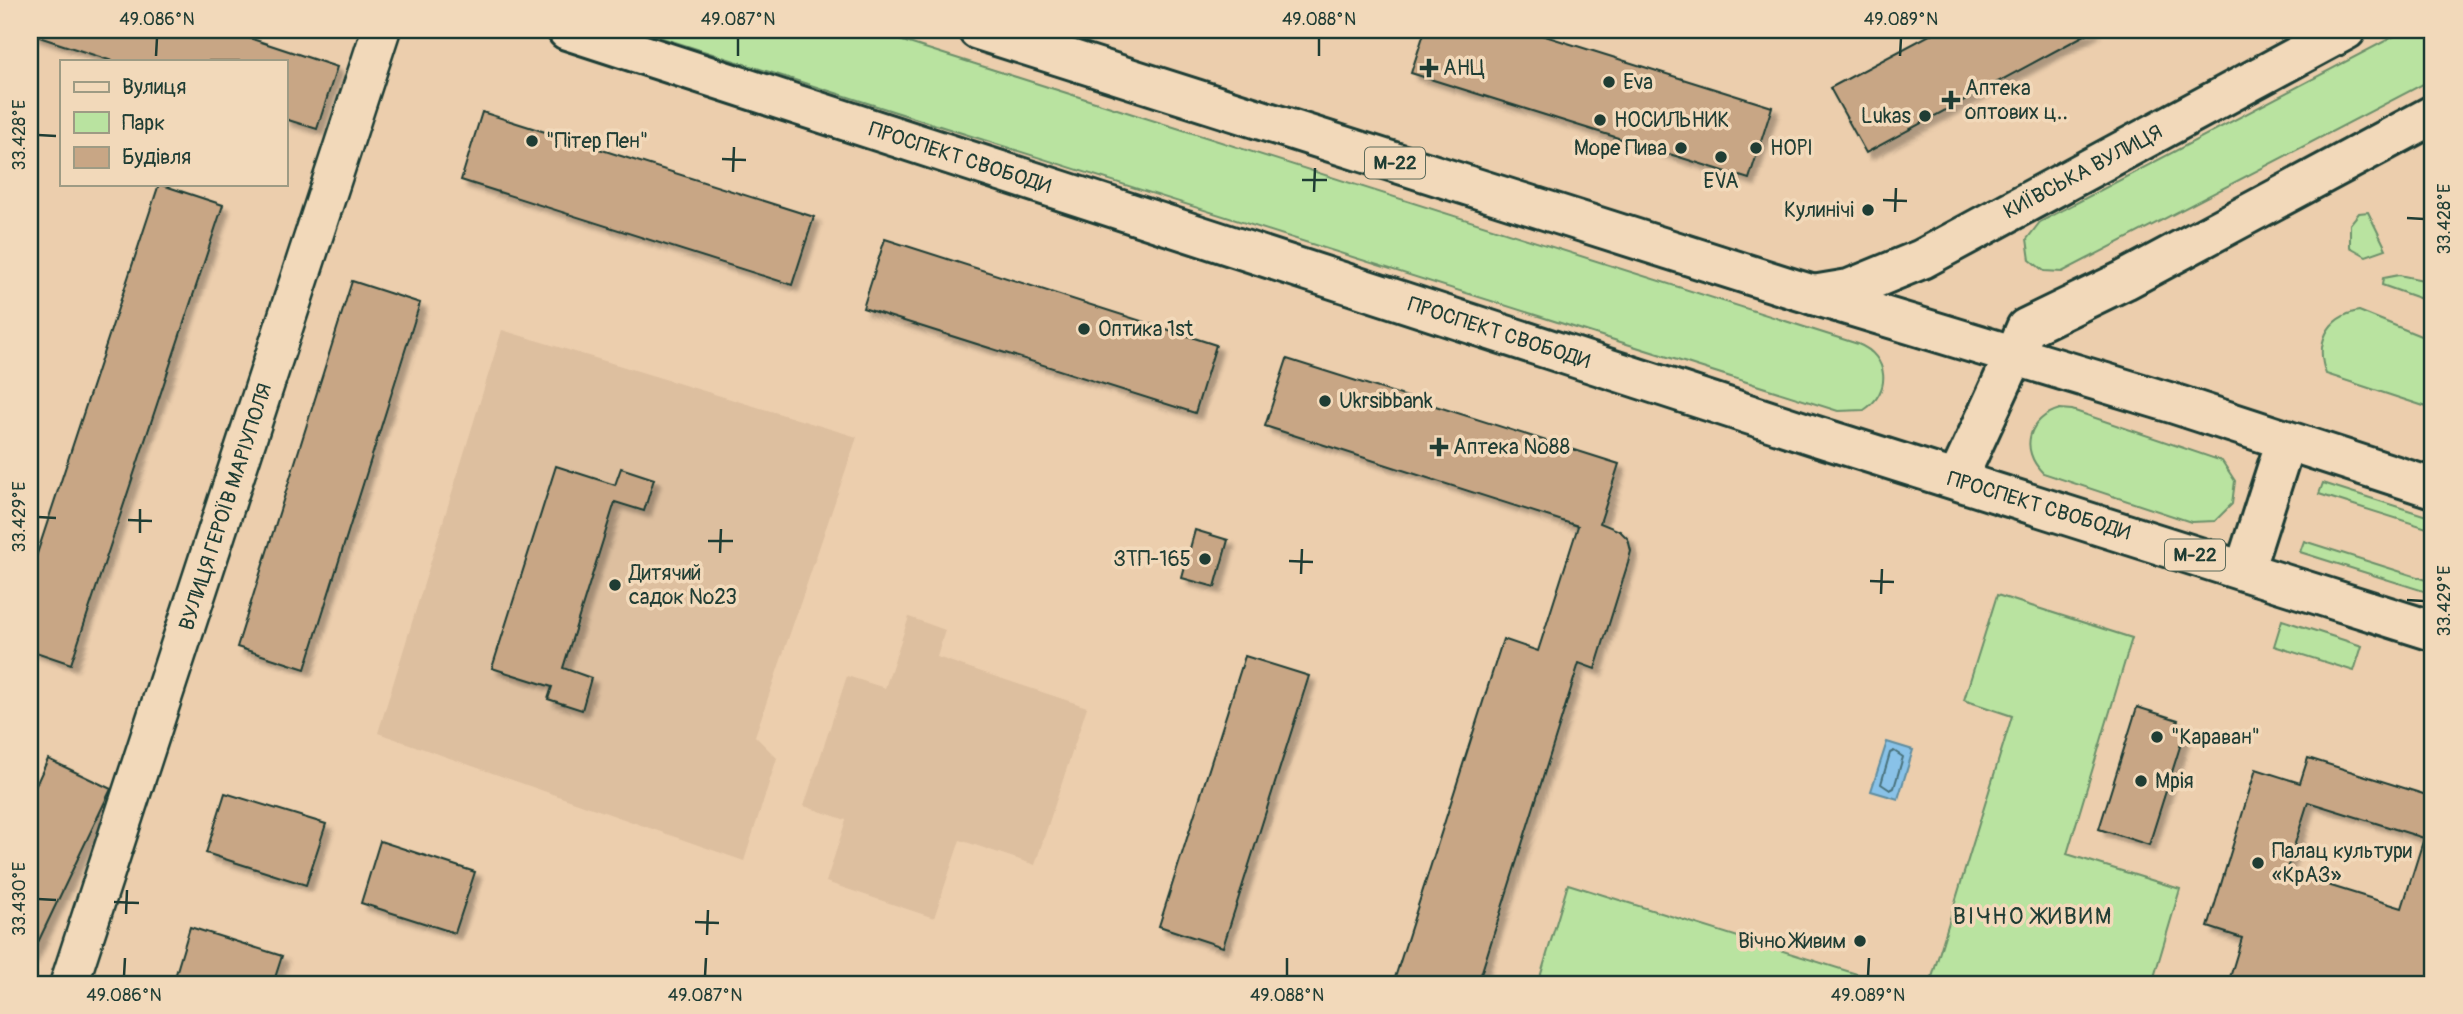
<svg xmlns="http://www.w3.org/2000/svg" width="2463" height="1014" font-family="Pangolin,sans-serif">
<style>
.built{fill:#ddbf9f}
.green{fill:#b9e3a0;stroke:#6c906a;stroke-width:2}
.water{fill:#89c2e8;stroke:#5f8da0;stroke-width:2}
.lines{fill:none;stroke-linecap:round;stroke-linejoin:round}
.shore{stroke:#49727c;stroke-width:2}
.building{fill:#c8a685;stroke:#1f3d34;stroke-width:2;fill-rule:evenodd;filter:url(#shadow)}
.street-casing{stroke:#1f3d34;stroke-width:42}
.secondary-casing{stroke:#1f3d34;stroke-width:44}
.highway-casing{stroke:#1f3d34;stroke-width:44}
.street{stroke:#f2d9ba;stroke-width:37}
.secondary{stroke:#f2d9ba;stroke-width:38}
.highway{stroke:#f2d9ba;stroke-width:38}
.ticks{fill:none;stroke:#1f3d34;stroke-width:2.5}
.poi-dot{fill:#1f3d34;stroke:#f2d9ba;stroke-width:2.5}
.labels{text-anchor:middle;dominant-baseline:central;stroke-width:7;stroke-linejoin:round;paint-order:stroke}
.shield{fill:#f2d9ba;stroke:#5e6c5c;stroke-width:2}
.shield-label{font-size:19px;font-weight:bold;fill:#1f3d34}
.poi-label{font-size:21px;fill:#1f3d34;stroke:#f2d9ba;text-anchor:start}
.street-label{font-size:21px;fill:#1f3d34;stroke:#f2d9ba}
.neighbourhood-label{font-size:23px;letter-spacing:2px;fill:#1f3d34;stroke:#f2d9ba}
.neatline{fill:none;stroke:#1f3d34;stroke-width:2.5}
.ticks-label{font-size:18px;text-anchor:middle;fill:#1f3d34}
</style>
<defs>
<filter id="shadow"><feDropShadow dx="6" dy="6" stdDeviation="2" flood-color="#0004"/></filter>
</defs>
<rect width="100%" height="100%" fill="#eccead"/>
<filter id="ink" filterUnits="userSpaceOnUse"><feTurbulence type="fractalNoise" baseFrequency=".0143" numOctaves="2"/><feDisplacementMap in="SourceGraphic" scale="14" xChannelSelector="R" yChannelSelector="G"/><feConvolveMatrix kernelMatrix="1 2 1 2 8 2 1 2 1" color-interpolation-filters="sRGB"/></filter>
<g filter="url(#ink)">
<!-- built -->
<path class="built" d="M502,330l355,107 -102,299 22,22 -33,103 -366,-128z
M909,617l36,13 -8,27 150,50 -52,158 -75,-25 -26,78 -108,-36 20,-62 -42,-14 43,-130 38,12z"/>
<!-- green -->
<path class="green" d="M637,30h231l990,314c31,12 34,48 6,66l-26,1z
M2406,30h27v49l-371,193 -18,-1 -14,-11 -3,-21 13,-17z
M2368,212l18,37 -20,7 -16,-9v-23l9,-11z
M2399,275l34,7v21l-51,-18 1,-7z
M2359,311l74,30v68l-107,-35c-11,-30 0,-57 33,-63z
M2060,409l12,1 150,51 13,20 -3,23 -17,17 -24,1 -148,-49c-24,-24 -15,-55 17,-64z
M2323,483l110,35v12l-114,-36z
M2304,541l129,41v12l-133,-42z
M1997,595l135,43 -65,216 113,35 -28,95h-222l82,-268 -48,-16z
M2282,620l80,26 -8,25 -80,-25z
M1568,884l321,100h-351z"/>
<!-- water -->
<path class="water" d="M1887,742l26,8 -15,49 -27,-8z"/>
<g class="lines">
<!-- shore -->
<path class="shore" d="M1894,751l9,6 -9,31 -4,2 -9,-6 9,-31z"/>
</g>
<!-- building -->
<path class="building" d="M34,30h191l112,37 -20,62 -32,-10v-58h-173l-79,-26z
M1425,30h101l246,77 -23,72 -338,-106z
M1939,30h155l-228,123 -36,-65z
M482,112l332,105 -22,68 -331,-105z
M159,184l64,21 -152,459 -41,-14v-75z
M885,239l331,106 -21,68 -332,-105z
M352,281l68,22 -115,366 -68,-22z
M1287,359l332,105 -19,59 20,8 8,8 3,12 -3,12 -33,106 -16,-6 -101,321h-85l110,-345 35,12 40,-125 -313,-100z
M556,466l59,19 6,-17 33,11 -10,32 -29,-9 -52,166 28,10 -9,32 -34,-11 4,-12 -60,-19z
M1195,530l33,10 -13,47 -33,-9z
M1245,656l64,20 -86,271 -64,-21z
M2137,707l41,13 -4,11 10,3 -35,111 -50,-16z
M2308,758l125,39v187h-205l14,-46 -34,-11 48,-158 44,14zM2308,802l116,36 -22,70 -116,-36z
M48,759l63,30 -81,170v-161z
M225,793l101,31 -20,61 -100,-32z
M380,841l95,31 -20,61 -94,-30z
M190,927l92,29 -9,28h-100z"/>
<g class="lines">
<!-- street casing -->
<g class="street-casing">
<path id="street" d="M69,984l312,-954"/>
</g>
<!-- secondary casing -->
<g class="secondary-casing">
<path id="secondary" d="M1813,295l36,-6 73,-30 424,-229
M2014,356l12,-28 99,-48 308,-165"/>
</g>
<!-- highway casing -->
<g class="highway-casing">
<path id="highway" d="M567,30l1249,406 617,195
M978,30l816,259 381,115 258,84
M1957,480l57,-124
M2244,571l42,-131"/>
</g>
<!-- street -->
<use href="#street" class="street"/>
<!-- secondary -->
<use href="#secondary" class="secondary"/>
<!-- highway -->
<use href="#highway" class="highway"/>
</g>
</g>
<!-- ticks -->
<path class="ticks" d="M156,56l1,-18M738,56v-18M1319,56v-18M1900,56l1,-18M38,135l18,1M722,159l24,1M733,172l1,-25M1302,180h25M1314,192l1,-24M1883,200l24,1M1895,212l1,-24M2407,218l17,1M38,517l18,1M128,520l24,1M140,533v-24M708,541h25M720,553l1,-24M1289,561l24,1M1301,574l1,-25M1870,581l24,1M1881,594l1,-25M2407,600l17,1M38,899l18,1M114,902l25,1M126,914l1,-24M695,922l24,1M707,935l1,-25M124,976l1,-18M705,976l1,-18M1287,976v-18M1868,976l1,-18"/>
<!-- markers -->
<g class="poi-dot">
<path d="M1425.5 57.5h7v7h7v7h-7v7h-7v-7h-7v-7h7z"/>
<circle cx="1609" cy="82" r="7"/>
<path d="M1947.5 89.5h7v7h7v7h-7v7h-7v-7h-7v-7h7z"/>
<circle cx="1925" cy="116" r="7"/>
<circle cx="1600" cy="120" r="7"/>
<circle cx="532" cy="141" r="7"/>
<circle cx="1681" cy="148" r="7"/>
<circle cx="1756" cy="148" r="7"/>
<circle cx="1721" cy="157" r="7"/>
<circle cx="1868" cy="210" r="7"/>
<circle cx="1084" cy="329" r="7"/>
<circle cx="1325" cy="401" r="7"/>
<path d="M1435.5 436.5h7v7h7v7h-7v7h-7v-7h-7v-7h7z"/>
<circle cx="1205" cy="559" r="7"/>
<circle cx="615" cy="585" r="7"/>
<circle cx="2157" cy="737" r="7"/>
<circle cx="2141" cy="781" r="7"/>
<circle cx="2258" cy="863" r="7"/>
<circle cx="1860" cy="941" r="7"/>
</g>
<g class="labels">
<!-- shield labels -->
<g class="shield">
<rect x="1365" y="147.5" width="60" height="31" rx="5"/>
<rect x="2165" y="539.5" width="60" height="31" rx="5"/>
</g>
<g class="shield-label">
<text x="1395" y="163">М-22</text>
<text x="2195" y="555">М-22</text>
</g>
<!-- poi labels -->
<g class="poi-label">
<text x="1443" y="68">АНЦ</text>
<text x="1623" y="82">Eva</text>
<text x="1965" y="88">Аптека<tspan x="1965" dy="24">оптових ц‥</tspan></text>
<text x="1911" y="116" text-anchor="end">Lukas</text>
<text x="1614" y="120">НОСИЛЬНИК</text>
<text x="546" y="141">"Пітер Пен"</text>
<text x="1667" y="148" text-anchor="end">Море Пива</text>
<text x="1770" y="148">НОРІ</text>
<text x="1721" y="181" text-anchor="middle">EVA</text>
<text x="1854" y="210" text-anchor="end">Кулинічі</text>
<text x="1098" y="329">Оптика 1st</text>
<text x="1339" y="401">Ukrsibbank</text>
<text x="1453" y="447">Аптека №88</text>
<text x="1191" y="559" text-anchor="end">ЗТП-165</text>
<text x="629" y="573">Дитячий<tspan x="629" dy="24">садок №23</tspan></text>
<text x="2171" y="737">"Караван"</text>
<text x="2155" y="781">Мрія</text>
<text x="2272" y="851">Палац культури<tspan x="2272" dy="24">«КрАЗ»</tspan></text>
<text x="1846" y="941" text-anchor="end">Вічно Живим</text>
</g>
<!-- street labels -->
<g class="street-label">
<text transform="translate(960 158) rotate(18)">ПРОСПЕКТ СВОБОДИ</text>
<text transform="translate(2083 172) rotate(-28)">КИЇВСЬКА ВУЛИЦЯ</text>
<text transform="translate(1499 333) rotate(18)">ПРОСПЕКТ СВОБОДИ</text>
<text transform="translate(2039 506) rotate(17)">ПРОСПЕКТ СВОБОДИ</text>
<text transform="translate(226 507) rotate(-72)">ВУЛИЦЯ ГЕРОЇВ МАРІУПОЛЯ</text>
</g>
<!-- neighbourhood labels -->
<g class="neighbourhood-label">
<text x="2033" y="916">ВІЧНО ЖИВИМ</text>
</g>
</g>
<!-- margin -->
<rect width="2463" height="1014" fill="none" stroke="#f2d9ba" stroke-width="77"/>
<!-- legend -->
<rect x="60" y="60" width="228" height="126" fill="#f2d9ba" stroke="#9e9b84" stroke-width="2"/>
<rect x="74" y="82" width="35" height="10" fill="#f2d9ba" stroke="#9e9b84" stroke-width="2"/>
<text x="122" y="94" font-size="21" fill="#1f3d34">Вулиця</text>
<rect x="74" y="112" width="35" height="21" fill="#b9e3a0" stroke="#9e9b84" stroke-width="2"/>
<text x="122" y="130" font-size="21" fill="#1f3d34">Парк</text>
<rect x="74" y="147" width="35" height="21" fill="#c8a685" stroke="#9e9b84" stroke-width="2"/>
<text x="122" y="164" font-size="21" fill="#1f3d34">Будівля</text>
<rect x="38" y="38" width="2386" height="938" class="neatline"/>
<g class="ticks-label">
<text x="157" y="25">49.086°N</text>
<text x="738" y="25">49.087°N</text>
<text x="1319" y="25">49.088°N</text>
<text x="1901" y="25">49.089°N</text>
<text transform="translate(19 135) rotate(-90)" y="6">33.428°E</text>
<text transform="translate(2444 219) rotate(-90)" y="6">33.428°E</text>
<text transform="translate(19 517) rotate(-90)" y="6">33.429°E</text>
<text transform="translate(2444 601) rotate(-90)" y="6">33.429°E</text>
<text transform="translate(19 899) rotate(-90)" y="6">33.430°E</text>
<text x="124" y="1001">49.086°N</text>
<text x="705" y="1001">49.087°N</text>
<text x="1287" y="1001">49.088°N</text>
<text x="1868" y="1001">49.089°N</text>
</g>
</svg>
